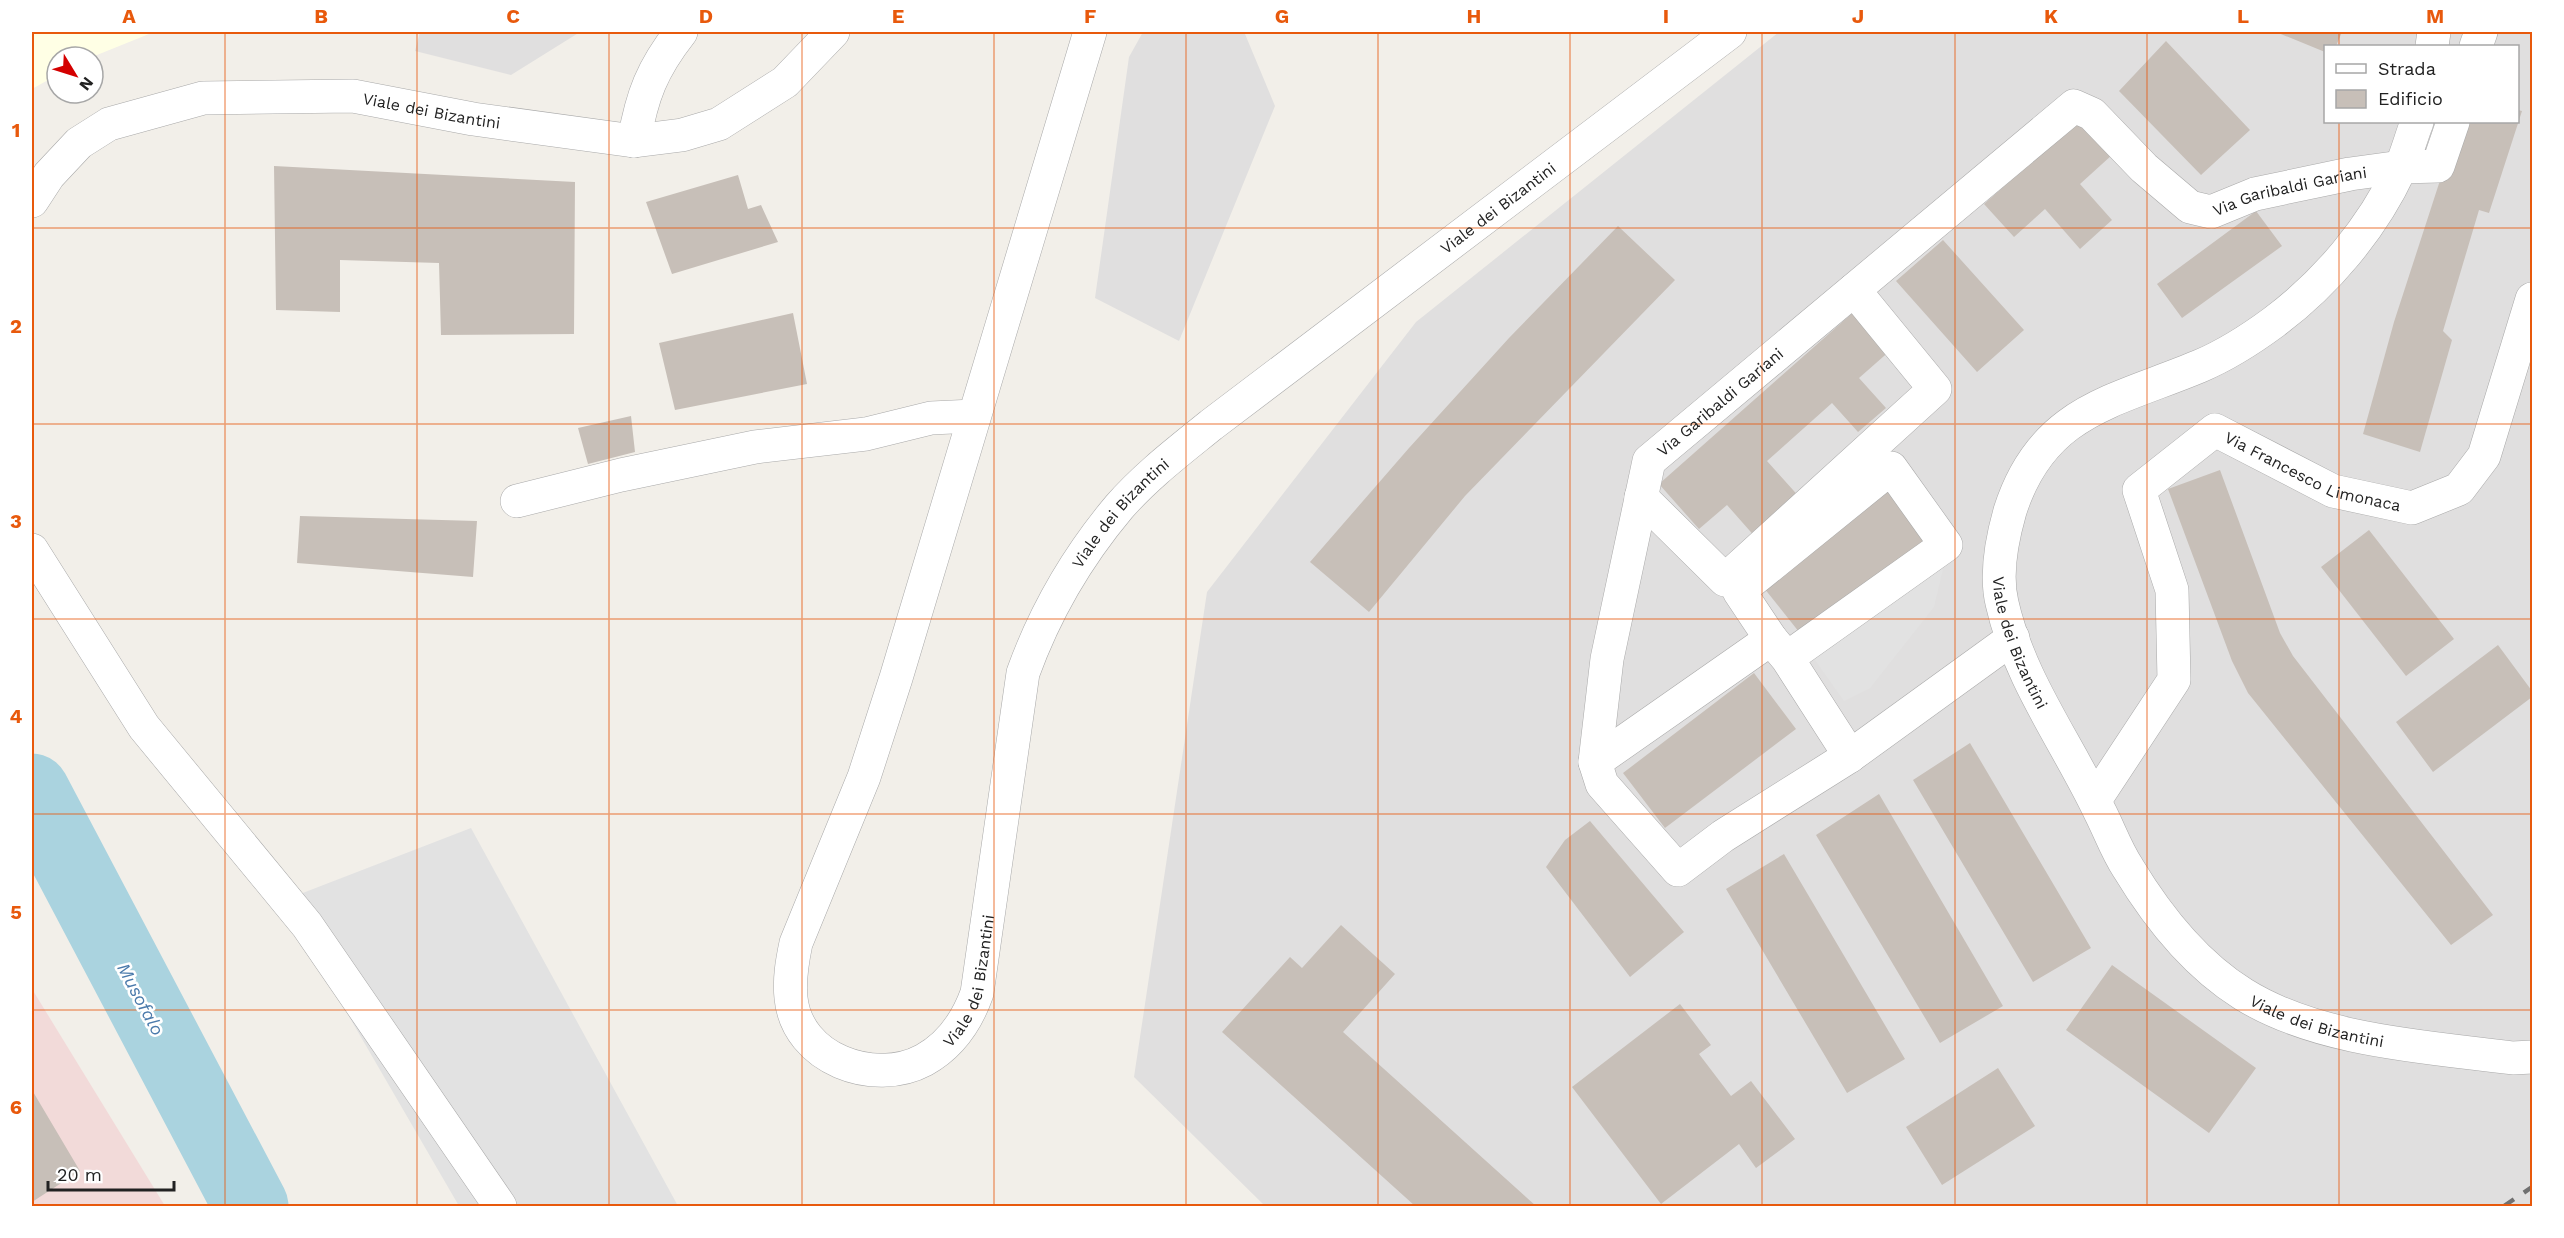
<svg xmlns="http://www.w3.org/2000/svg" width="2564" height="1238" font-family="'Work Sans',sans-serif">
<style>
.residential{fill:#e0dfdf;fill-rule:evenodd}
.commercial{fill:#f2dad9}
.education{fill:#ffffe5}
.parking{fill:#e2e2e2}
.lines{fill:none;stroke-linecap:round;stroke-linejoin:round}
.river{stroke:#aad3df;stroke-width:75}
.building{fill:#c7bfb8}
.minor-casing{stroke:#a9a9a9;stroke-width:34}
.minor{stroke:#fff;stroke-width:33}
.rail{stroke:#707070;stroke-width:4.5;stroke-dasharray:12 12;stroke-linecap:butt}
.grid{fill:none;stroke:#e8590c;stroke-width:1.5;stroke-opacity:0.55}
.labels{text-anchor:middle;dominant-baseline:central;stroke-width:5;stroke-linejoin:round;paint-order:stroke}
.street-label{font-size:16px;fill:#222;stroke:#fff}
.water-label{font-size:18px;font-style:italic;fill:#4a7aab;stroke:#fff}
.neatline{fill:none;stroke:#e8590c;stroke-width:2}
.grid-label{font-size:20px;text-anchor:middle;font-weight:bold;fill:#e8590c}
</style>
<rect width="100%" height="100%" fill="#f2efe9"/>
<!-- residential -->
<path class="residential" d="M420,32h160l-69,43 -96,-24z
M1143,32h104l-2,2 30,72 -96,235 -84,-43 34,-241z
M1779,32h753v1174h-1267l-131,-129 73,-485 209,-270zM2326,46h192v76h-192z"/>
<!-- commercial -->
<path class="commercial" d="M32,989l133,217h-133z"/>
<!-- education -->
<path class="education" d="M32,32h122l-62,25h-35v18l-25,14z"/>
<!-- parking -->
<path class="parking" d="M1947,552l-13,55 -64,81 -26,13 -36,-51z
M471,828l207,378h-219l-177,-305z"/>
<g class="lines">
<!-- river -->
<path class="river" d="M32,791l219,415"/>
</g>
<!-- building -->
<path class="building" d="M2276,32h66l-6,14h-11v6z
M2166,41l84,89 -49,45 -82,-84z
M2518,110l4,1 -33,102 -10,-3 -36,121 9,9 -32,112 -57,-18 31,-112 65,-200h59z
M2080,119l32,36 -32,29 32,36 -32,29 -35,-40 -31,28 -30,-33z
M274,166l301,16 -1,152 -133,1 -2,-72 -99,-3v52l-64,-2z
M738,175l10,34 13,-4 17,37 -106,32 -26,-72z
M2256,211l26,35 -100,72 -25,-34z
M1618,226l57,54 -210,216 -96,116 -59,-50 99,-114 100,-110z
M1943,240l81,90 -47,42 -81,-91z
M1857,309l35,40 -33,29 27,30 -28,24 -26,-29 -65,58 35,39 -45,39 -30,-34 -28,24 -40,-45z
M793,313l14,71 -132,26 -16,-67z
M631,416l4,36 -47,12 -10,-36z
M2220,470l60,163 13,23 200,259 -42,30 -203,-252 -16,-32 -64,-172z
M1883,485l43,54 -123,98 -43,-54z
M300,516l177,5 -4,56 -176,-14z
M2369,530l85,109 -48,37 -85,-109z
M2498,645l34,46v6l-99,75 -37,-50z
M1754,673l42,56 -131,99 -42,-55z
M1970,743l121,205 -58,34 -120,-202z
M1879,794l124,212 -63,37 -124,-208z
M1590,821l94,111 -54,45 -84,-110 19,-27z
M1784,854l121,205 -58,34 -121,-204z
M1341,925l54,49 -52,58 193,174h-121l-193,-174 68,-75 12,11z
M2112,965l144,103 -47,65 -143,-103z
M1680,1004l31,41 -12,9 32,42 20,-15 44,58 -39,29 -17,-24 -78,60 -89,-117z
M1998,1068l37,58 -93,59 -36,-58z
M32,1090l48,81 -48,31z"/>
<g class="lines">
<!-- minor casing -->
<g class="minor-casing">
<g id="minor">
<path id="s1" d="M1090,32l-194,646 -32,99 -68,166c-4,19 -7,36 -5,55 6,61 83,89 133,62 27,-15 43,-39 53,-67l46,-320c22,-61 54,-116 96,-166 27,-31 60,-56 92,-82l519,-393"/>
<path d="M2432,46l2,-14"/>
<path d="M2476,46l5,-14"/>
<path id="s2" d="M2417,122c-6,15 -10,32 -17,47 -28,60 -74,114 -126,153 -23,17 -48,33 -74,44 -86,36 -158,44 -190,145 -8,28 -15,63 -8,92 17,76 64,138 97,207 10,19 17,40 29,58 29,48 67,96 115,126 75,47 184,53 270,64l19,-1"/>
<path d="M634,141c8,-46 18,-72 47,-109"/>
<path id="s3" d="M32,201l17,-26 30,-32 30,-19 94,-26 150,-2 120,23 161,22 48,-6 37,-11 66,-42 48,-50"/>
<path d="M1641,497l84,83 210,-191 -81,-99"/>
<path d="M517,501l104,-26 134,-28 111,-13 65,-16 43,-2"/>
<path d="M32,550l112,177 163,198 193,281"/>
<path id="s4" d="M2013,638l-163,118 -127,80 -45,34 -76,-86 -7,-22 12,-103 42,-198 425,-355 18,8 52,54 46,39 21,5 44,-18 95,-20 51,-7 37,-1 15,-44"/>
<path d="M1787,658l159,-113 -55,-77 -152,123 32,48 16,19 63,98"/>
<path d="M1595,762l176,-123"/>
<path id="s5" d="M2095,800l79,-120 -2,-90 -33,-100 76,-60 118,61 79,17 47,-19 25,-33 48,-157"/>
</g>
</g>
<!-- minor -->
<use href="#minor" class="minor"/>
<!-- rail -->
<path class="rail" d="M2504,1206l28,-19"/>
</g>
<!-- grid -->
<path class="grid" d="M225,32v1174M417,32v1174M609,32v1174M802,32v1174M994,32v1174M1186,32v1174M1378,32v1174M1570,32v1174M1762,32v1174M1955,32v1174M2147,32v1174M2339,32v14M2339,122v1084M32,228h2500M32,424h2500M32,619h2500M32,814h2500M32,1010h2500"/>
<g class="labels">
<!-- street labels -->
<g class="street-label">
<text stroke="none"><textPath href="#s3" startOffset="438">Viale dei Bizantini</textPath></text>
<text stroke="none"><textPath href="#s4" startOffset="1664">Via Garibaldi Gariani</textPath></text>
<text stroke="none"><textPath href="#s1" startOffset="2271">Viale dei Bizantini</textPath></text>
<text stroke="none"><textPath href="#s4" startOffset="944">Via Garibaldi Gariani</textPath></text>
<text stroke="none"><textPath href="#s5" startOffset="543">Via Francesco Limonaca</textPath></text>
<text stroke="none"><textPath href="#s1" startOffset="1784">Viale dei Bizantini</textPath></text>
<text stroke="none"><textPath href="#s2" startOffset="723">Viale dei Bizantini</textPath></text>
<text stroke="none"><textPath href="#s1" startOffset="1281">Viale dei Bizantini</textPath></text>
<text stroke="none"><textPath href="#s2" startOffset="1226">Viale dei Bizantini</textPath></text>
</g>
<!-- water labels -->
<g class="water-label">
<text transform="translate(141 999) rotate(62)">Musofalo</text>
</g>
</g>
<!-- border -->
<rect width="2564" height="1238" fill="none" stroke="#ffffff" stroke-width="66"/>
<!-- legend -->
<rect x="2324" y="45" width="195" height="78" fill="#ffffff" stroke="#a7a7a7" stroke-width="1.5"/>
<rect x="2336" y="64" width="30" height="9" fill="#ffffff" stroke="#a7a7a7" stroke-width="1.5"/>
<text x="2378" y="75" font-size="18" fill="#222222">Strada</text>
<rect x="2336" y="90" width="30" height="18" fill="#c7bfb8" stroke="#a7a7a7" stroke-width="1.5"/>
<text x="2378" y="105" font-size="18" fill="#222222">Edificio</text>
<!-- north arrow -->
<g transform="translate(75 75) rotate(128)"><circle r="28" fill="#ffffff" stroke="#a7a7a7" stroke-width="1.5"/>
<path d="M0-4.5L10 22L0 15L-10 22Z" fill="#d40000"/>
<text y="-9" font-size="16" font-weight="bold" text-anchor="middle" fill="#222222">N</text>
</g>
<!-- scale -->
<path d="M48 1181v9h126v-9" fill="none" stroke="#222222" stroke-width="3"/>
<text x="57" y="1181" font-size="18" fill="#222222" stroke="#ffffff" stroke-width="4.5" paint-order="stroke">20 m</text>
<rect x="33" y="33" width="2498" height="1172" class="neatline"/>
<g class="grid-label">
<text x="129" y="23">A</text>
<text x="321" y="23">B</text>
<text x="513" y="23">C</text>
<text x="706" y="23">D</text>
<text x="898" y="23">E</text>
<text x="1090" y="23">F</text>
<text x="1282" y="23">G</text>
<text x="1474" y="23">H</text>
<text x="1666" y="23">I</text>
<text x="1858" y="23">J</text>
<text x="2051" y="23">K</text>
<text x="2243" y="23">L</text>
<text x="2435" y="23">M</text>
<text x="16" y="137">1</text>
<text x="16" y="333">2</text>
<text x="16" y="528">3</text>
<text x="16" y="723">4</text>
<text x="16" y="919">5</text>
<text x="16" y="1114">6</text>
</g>
</svg>
